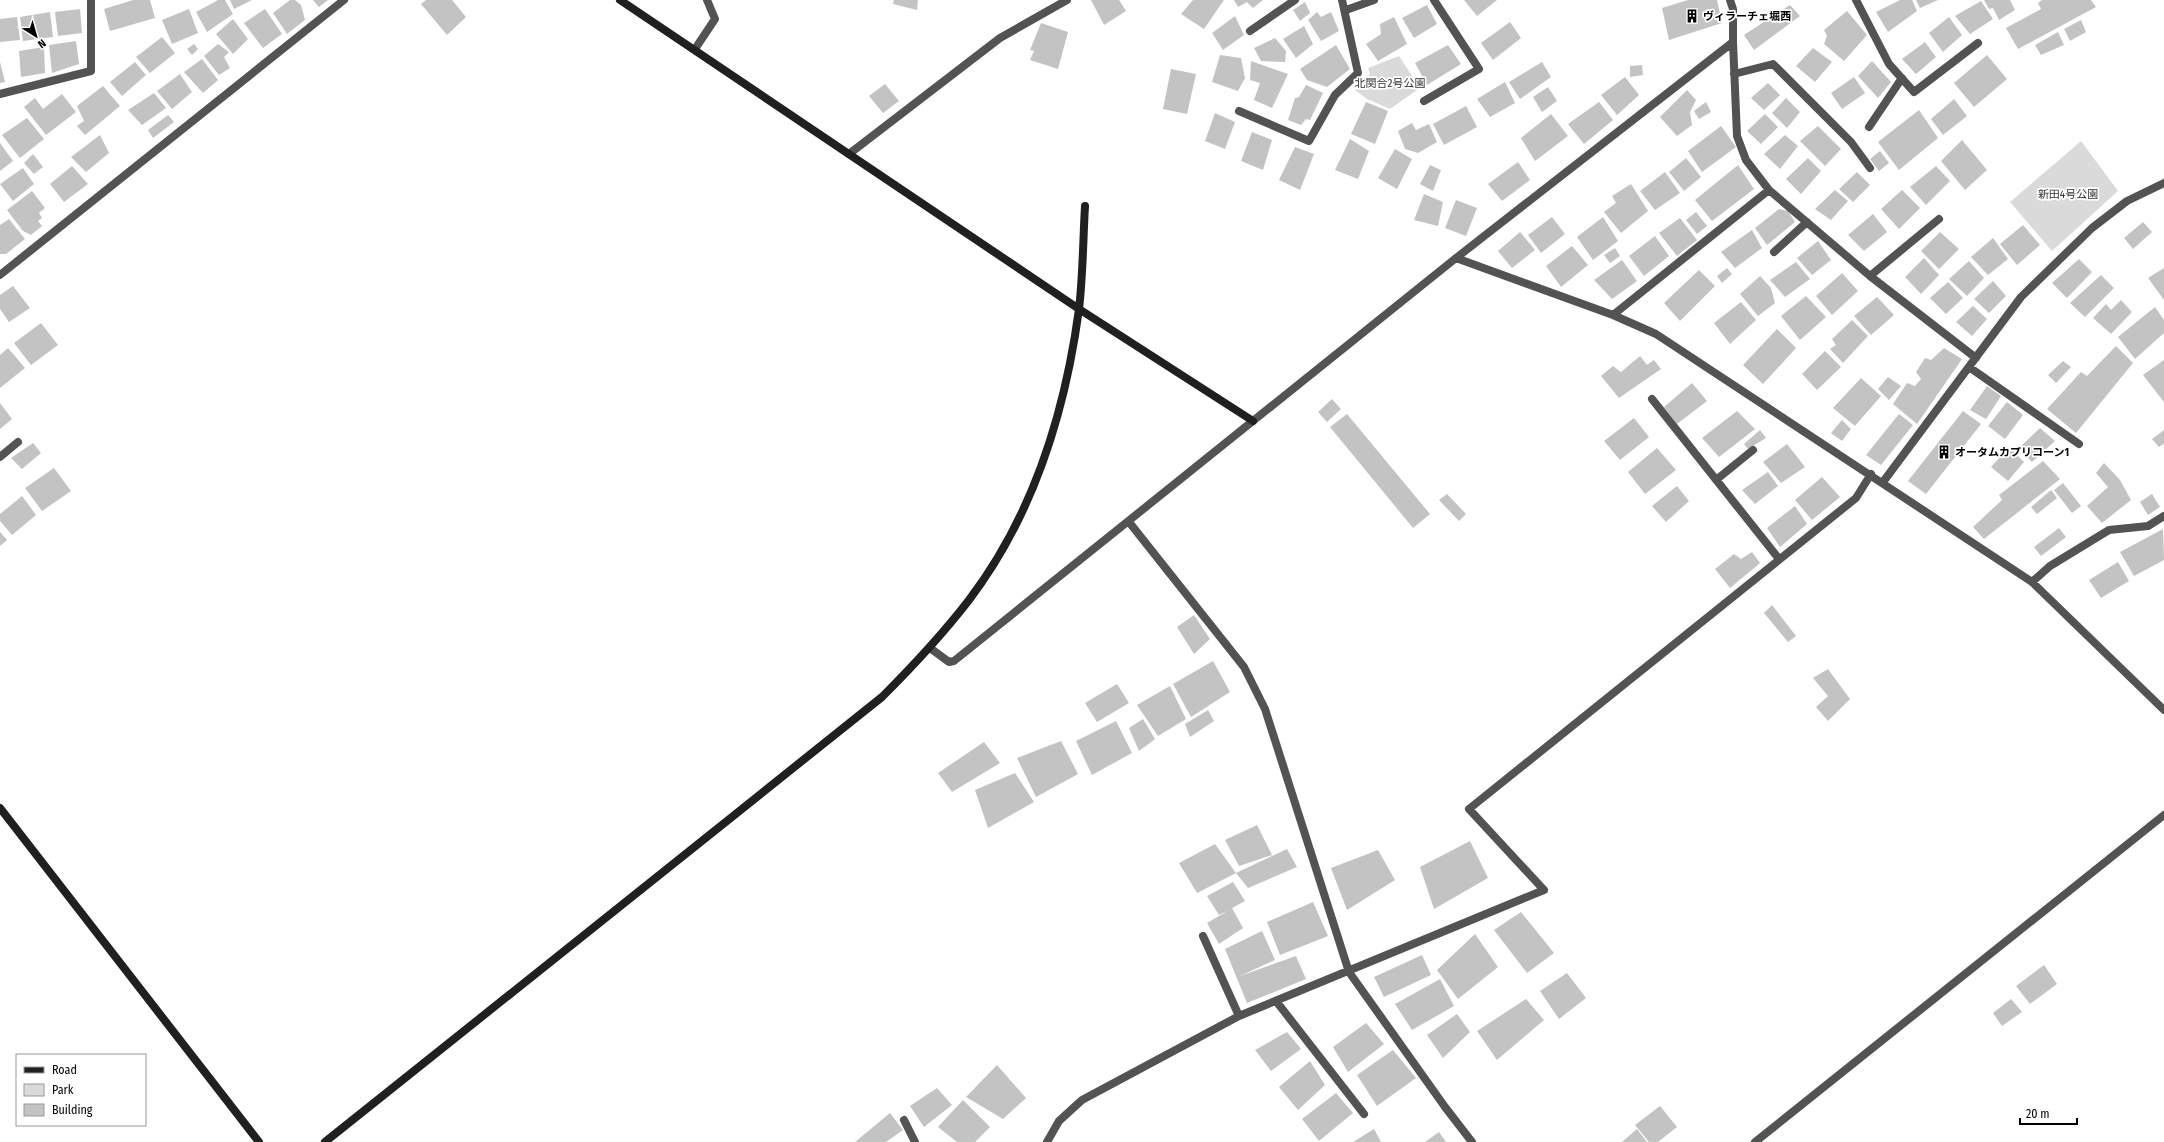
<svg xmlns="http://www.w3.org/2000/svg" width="2164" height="1142" font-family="'Fira Sans Condensed','Noto Sans JP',sans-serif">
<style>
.green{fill:#dadada}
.building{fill:#c3c3c3}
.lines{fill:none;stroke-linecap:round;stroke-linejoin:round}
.street{stroke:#535353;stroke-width:8}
.secondary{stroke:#202020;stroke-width:8}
.labels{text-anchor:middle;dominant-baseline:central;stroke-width:3.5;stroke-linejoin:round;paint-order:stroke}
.poi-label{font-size:11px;font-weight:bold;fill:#000;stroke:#fff;text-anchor:start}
.park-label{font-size:11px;fill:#313131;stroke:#fff}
</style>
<rect width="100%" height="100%" fill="#fff"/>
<!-- green -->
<path class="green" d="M1399,56l21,32 -30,21 -23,-10 -12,-9 15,-16 -2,-6z
M2081,141l37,50 -66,60 -42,-49z"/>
<!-- building -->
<path class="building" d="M133,0h17l5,18 -45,13 -6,-22z
M218,0h7l8,14 -26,18 -11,-20z
M230,0h22l-18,9z
M290,0h5l6,5 4,15 -18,14 -14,-21z
M313,0h15l-9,7z
M426,0h26l14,17 -19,18 -26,-31z
M894,0h24l-1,10 -24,-6z
M1091,0h28l7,11 -22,14z
M1193,0h31l-20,29 -23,-15z
M1234,0h29l-10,8 -6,-6 -9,5z
M1464,0h33l-20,16z
M1688,0h29l5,23 -53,17 -7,-32z
M1900,0h12l5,11 -29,21 -12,-20z
M1916,0h22l-18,8z
M1984,0h26l5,10 -16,10 -6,-12 -4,1z
M2042,0h49l5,7 -78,42 -12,-21 35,-19 -3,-6z
M1981,1l12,18 -23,15 -15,-18z
M1305,2l5,11 -10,8 -7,-11z
M1427,5l10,19 -23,14 -12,-20z
M1790,5l10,11 -46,34 -10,-15z
M80,9l2,24 -24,3 -3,-24z
M189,9l9,24 -26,11 -10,-24z
M265,9l17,25 -19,14 -19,-25z
M1847,11l20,24 -23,26 -20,-17 3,-8 -3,-6z
M50,12l3,25 -30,4 -3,-24z
M1317,12l4,5 10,-5 8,19 -18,10 -13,-21z
M1235,16l9,19 -21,15 -11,-17z
M17,17l3,23 -20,2v-23z
M1394,17l13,27 -29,17 -12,-17 15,-10 -1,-10z
M1949,17l13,18 -19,17 -14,-19z
M233,19l15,20 -15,15 -17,-20z
M2081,20l5,12 -16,9 -6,-12z
M1510,22l11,16 -28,22 -12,-17z
M1041,23l27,9 -10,37 -28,-9 4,-9 -4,-1z
M1304,26l9,18 -17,14 -13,-19z
M2058,32l6,13 -23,10 -6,-10z
M162,37l13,16 -25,20 -14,-16z
M1275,38l11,13 -1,11 -24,-1 -7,-13z
M76,41l3,23 -27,9 -3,-28z
M1925,42l11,15 -20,17 -14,-15z
M194,44l4,5 -6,6 -5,-6z
M218,44l11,8 -5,5 6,11 -11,7 -15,-19z
M1336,45l14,24 -23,18 -20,-7 -7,-11z
M1448,45l13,19 -34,21 -12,-22z
M44,47l1,26 -24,4 -2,-26z
M1813,48l19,14 -17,20 -19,-16z
M1220,55l21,3 4,20 -7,13 -26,-9z
M1987,55l20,24 -33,28 -20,-24z
M202,59l16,21 -15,13 -19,-21z
M1251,61l37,13 -16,34 -18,-8 6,-17 -10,-3z
M1872,61l19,21 -13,16 -20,-22z
M0,62l5,20 -5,1z
M135,62l11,13 -24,21 -12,-14z
M1542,62l9,15 -31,22 -11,-17z
M1642,65l1,10 -13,2v-11z
M1171,69l25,5 -9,40 -24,-5z
M180,74l12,18 -20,17 -15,-18z
M1625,77l14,18 -22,20 -16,-20z
M1854,77l11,16 -23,16 -11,-16z
M1505,82l10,21 -25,14 -13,-18z
M1768,83l12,12 -16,15 -13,-12z
M885,84l14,17 -16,12 -14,-17z
M1306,85l17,8 -13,27 -4,-1 -5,6 -13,-5 7,-22 4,-1z
M103,86l17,20 -35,29 -8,-9 7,-5 -7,-15z
M1548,87l9,14 -15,11 -9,-15z
M1687,90l9,10 -6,12 2,13 -15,11 -17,-19z
M154,93l12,15 -24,17 -14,-15z
M62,94l14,18 -30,23 -22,-28 11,-9 8,11z
M1786,98l14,14 -13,16 -15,-15z
M1954,99l13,17 -24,19 -12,-16z
M1366,102l22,9 -13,33 -24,-10z
M1599,102l14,18 -29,24 -16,-20z
M1706,102l5,10 -12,7 -5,-8z
M1466,106l11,21 -33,18 -11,-21z
M1919,110l19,28 -39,32 -21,-28z
M1215,113l20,9 -10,27 -20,-8z
M1551,114l17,22 -33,25 -14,-23z
M1765,114l13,13 -17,17 -14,-13z
M168,115l6,7 -21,16 -5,-8z
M27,118l17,21 -24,19 -18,-23z
M1412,123l4,7 13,-6 8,18 -19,11 -13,-4 -7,-18z
M1721,126l15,21 -34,25 -14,-21z
M1818,126l23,23 -16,17 -25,-25z
M1252,132l20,8 -9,30 -22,-9z
M100,135l9,18 -23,19 -15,-15z
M1785,135l13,11 -18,23 -16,-15z
M1350,139l19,12 -11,28 -23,-9z
M1962,140l25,30 -22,20 -24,-29z
M0,143l13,18 -13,10z
M1295,147l19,7 -14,36 -21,-10z
M1395,149l17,10 -15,30 -19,-11z
M1880,151l9,12 -10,8 -9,-12z
M33,154l10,13 -9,7 -10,-11z
M1686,158l15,19 -17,14 -15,-19z
M1808,158l13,13 -20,23 -15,-15z
M1518,162l12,18 -28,21 -14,-17z
M1430,165l11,5 -8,21 -13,-7z
M1738,165l16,24 -42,32 -17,-21z
M72,166l16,18 -24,18 -14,-18z
M1936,166l14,15 -24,24 -16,-18z
M23,168l11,16 -21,17 -13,-17z
M1665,172l15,21 -25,17 -15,-19z
M1857,172l13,13 -17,17 -14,-13z
M1631,184l17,27 -27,22 -17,-21 12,-9 -4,-7z
M1835,190l13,11 -17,19 -16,-11z
M1902,190l18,18 -21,21 -18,-20z
M32,191l13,17 -6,5 3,5 -4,3 4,5 -11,9 -8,-4 -16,-21z
M1424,194l19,8 -5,24 -24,-6z
M1456,200l21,8 -11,28 -21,-8z
M1779,209l9,2 7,11 -28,23 -12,-17z
M1696,212l11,14 -10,8 -11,-14z
M1873,214l14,18 -23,19 -16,-16z
M1552,217l13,17 -24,19 -13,-18z
M1603,217l15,24 -25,19 -16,-23z
M1680,218l17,22 -20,16 -18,-23z
M9,219l16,20 -19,15h-6v-29z
M2143,222l9,10 -19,17 -9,-11z
M2023,225l17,20 -23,20 -17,-21z
M1752,230l10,18 -27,20 -14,-16z
M1520,232l15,18 -23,18 -14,-17z
M1940,232l19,17 -20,20 -18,-18z
M1655,236l14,20 -25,20 -15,-20z
M1993,238l15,21 -20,16 -17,-18z
M1818,241l13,19 -19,15 -15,-17z
M1572,246l16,19 -27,22 -15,-21z
M1615,248l5,8 -10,7 -6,-8z
M1924,258l15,17 -18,19 -16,-17z
M2079,259l13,13 -25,26 -15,-15z
M1622,260l15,21 -25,18 -18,-19z
M1969,261l15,17 -17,18 -18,-17z
M1796,262l14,17 -25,18 -15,-17z
M1727,268l5,6 -10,9 -5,-7z
M2164,268v32l-16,-22z
M1699,270l16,16 -35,35 -16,-18z
M1842,273l16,18 -26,24 -16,-19z
M2101,275l13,13 -29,29 -15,-14z
M1760,276l11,12 4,15 -17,13 -18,-22z
M1993,281l13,15 -17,17 -15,-14z
M1948,282l15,16 -17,16 -16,-16z
M13,286l17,22 -21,14 -9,-13v-14z
M1806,296l20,21 -26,23 -19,-24z
M1877,297l17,18 -23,20 -17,-19z
M2121,300l11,12 -21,22 -18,-16 13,-14 5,6z
M1741,302l15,18 -26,24 -16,-21z
M1973,306l14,13 -15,17 -16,-14z
M2155,307l9,13v13l-29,26 -17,-22z
M1852,320l16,16 -25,27 -13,-14 6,-4 -4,-6z
M41,323l17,22 -27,20 -17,-22z
M1777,329l19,19 -33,36 -20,-19z
M2116,346l17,17 -57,70 -29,-24 34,-37 6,4z
M8,348l17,20 -25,20v-33z
M1944,348l18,11 -45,65 -24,-20 14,-21 8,3 6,-7 -5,-7 9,-14 6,2z
M1825,351l16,16 -24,23 -15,-16z
M1640,356l7,9 7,-5 7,9 -42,29 -18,-22 12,-10 8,6z
M2164,360v42l-21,-27z
M2063,361l8,6 -15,16 -8,-8z
M1888,377l13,9 -12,14 -11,-11z
M1861,378l20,18 -26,30 -22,-18z
M1692,383l15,18 -30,23 -13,-17z
M1987,386l14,10 -15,23 -16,-9z
M1332,399l9,10 -14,13 -9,-10z
M2007,402l16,13 -18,24 -17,-13z
M0,403l12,16 -12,10z
M1737,411l18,18 -36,28 -17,-19z
M1963,411l18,13 -55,70 -18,-13z
M1347,414l83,100 -17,14 -83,-101z
M1899,414l14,11 -32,40 -15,-10z
M1634,418l15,19 -29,23 -16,-19z
M1842,420l9,9 -9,12 -11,-8z
M2040,428l15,13 -23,21 -13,-14z
M1760,430l6,8 -18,11 -4,-5z
M2164,430v15l-1,-1 -4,3 -7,-8z
M33,443l8,10 -19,16 -11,-11z
M1787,444l18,23 -24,16 -18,-21z
M2009,447l15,15 -16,19 -17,-14z
M1657,448l19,22 -31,24 -17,-22z
M2043,461l17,18 -76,60 -11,-12 29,-27 -3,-5z
M2104,463l16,17 11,20 -29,23 -15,-17 21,-19 -12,-14z
M54,468l17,23 -29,20 -17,-23z
M1768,472l10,14 -23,18 -13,-14z
M1822,477l18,20 -28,23 -17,-20z
M2063,483l18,23 -9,7 -18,-23z
M1677,486l12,15 -23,21 -14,-16z
M2051,490l6,8 -20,16 -6,-7z
M1447,494l19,20 -7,7 -20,-21z
M2152,494l8,13 -12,8 -8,-13z
M22,496l14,19 -24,20 -12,-14v-7z
M1795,506l12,18 -27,23 -13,-19z
M2059,528l7,9 -25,19 -7,-9z
M2163,529l1,31 -30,16 -14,-24z
M0,532l7,8 -7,6z
M1752,552l8,11 -30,25 -15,-19 19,-15 7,5z
M2118,562l11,19 -28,17 -12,-18z
M1772,605l24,31 -8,6 -24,-29z
M1194,615l16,24 -16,15 -17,-27z
M1213,661l17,31 -39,25 -18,-33z
M1828,669l22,30 -22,22 -12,-14 12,-11 -15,-18z
M1117,684l12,19 -32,19 -12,-19z
M1170,686l16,33 -28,17 -21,-31z
M1208,710l6,11 -24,16 -5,-13z
M1143,719l12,20 -16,12 -10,-23z
M1116,721l16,32 -40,22 -16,-34z
M1061,741l17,33 -42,23 -19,-39z
M984,742l16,21 -48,29 -14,-19z
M1015,773l19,29 -46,26 -13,-38z
M1257,825l15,30 -33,11 -14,-26z
M1470,841l18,37 -54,31 -14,-42z
M1215,844l21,29 -39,20 -18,-30z
M1287,849l10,18 -49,21 -12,-15z
M1378,850l17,30 -48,30 -16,-42z
M1233,882l12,19 -13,7 11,20 -24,16 -12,-21 22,-13 -10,5 -12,-19z
M1313,902l15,34 -48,19 -13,-33z
M1521,912l33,41 -27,20 -33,-43z
M1262,931l13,29 -35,16 56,-20 10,23 -59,24 -22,-54z
M1475,934l23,33 -40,32 -21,-29z
M1422,955l9,20 -47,22 -10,-20z
M2044,965l13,19 -27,20 -14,-18z
M1567,973l19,25 -27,21 -19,-28z
M1440,979l14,27 -42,24 -17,-26z
M1526,999l18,21 -47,40 -20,-29z
M2011,999l11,13 -20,14 -9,-13z
M1457,1014l13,18 -27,26 -16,-23z
M1366,1023l18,21 -36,28 -15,-25z
M1287,1032l14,17 -30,22 -16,-21z
M1393,1050l23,28 -39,28 -20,-31z
M1310,1061l15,24 -27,25 -19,-23z
M997,1065l29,33 -23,21 -37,-22z
M937,1088l15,17 -28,22 -14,-21z
M1336,1093l17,20 -34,28 -17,-22z
M963,1100l27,27 -15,15h-18l-19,-15z
M1660,1106l17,21 -19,15h-9l-14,-17z
M890,1113l13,17 -17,12h-31z
M1374,1129l7,13h-28z
M1637,1129l10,13h-25z
M1439,1132l7,10h-21z"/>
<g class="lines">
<!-- street -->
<path class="street" d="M1856,0l33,64 25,28 64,-49
M1346,10l28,-10
M1250,31l45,-31
M1733,42l4,94 9,24 23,30 101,86 106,82
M695,49l20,-30 -8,-19
M1734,74l39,-10 78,78 19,26
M0,94l91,-23v-71
M1424,101l55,-32 -45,-69
M1239,111l70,30 26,-46 23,-22 -16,-73
M1869,127l33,-49
M849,154l151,-116 67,-38
M1774,252l33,-30
M1456,258l157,57 43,19 376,248 132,128
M0,275l344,-275
M1870,276l69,-57
M1613,315l156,-125
M1969,367l110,77
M1652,399l127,160
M0,457l18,-15
M1716,480l37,-30
M1883,482l138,-185 71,-69 35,-27 37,-18
M1129,522l115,145 21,42 84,263 96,135 27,35
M2032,582l18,-16 59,-36 39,-4 16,-10
M930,648l19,14 5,-1 502,-403 277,-216v-33l-3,-9
M1203,936l36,80
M1276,1001l88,113
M904,1120l11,22
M1047,1142l12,-21 23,-21 157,-84 305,-126 -75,-81 387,-311 15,-24
M1755,1142l409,-327"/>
<!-- secondary -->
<path class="secondary" d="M620,0l459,309 174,112
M0,808l259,334
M325,1142l557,-445c31,-31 60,-62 87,-97 64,-84 96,-187 110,-291 4,-34 4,-69 6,-103"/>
</g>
<!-- icons -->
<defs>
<g id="building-bare" transform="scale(1.08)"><path d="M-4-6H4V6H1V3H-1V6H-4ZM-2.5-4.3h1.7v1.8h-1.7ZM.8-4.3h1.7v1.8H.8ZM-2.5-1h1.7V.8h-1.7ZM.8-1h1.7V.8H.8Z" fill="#000" stroke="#fff" stroke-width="2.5" paint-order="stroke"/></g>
</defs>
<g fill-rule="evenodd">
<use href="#building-bare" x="1692" y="16"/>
<use href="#building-bare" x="1944" y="452"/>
</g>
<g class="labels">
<!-- poi labels -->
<g class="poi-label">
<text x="1703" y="16">ヴィラーチェ堀西</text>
<text x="1955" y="452">オータムカプリコーン1</text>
</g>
<!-- park labels -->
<g class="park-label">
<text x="1390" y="83">北関合2号公園</text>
<text x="2068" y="194">新田4号公園</text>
</g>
</g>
<!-- legend -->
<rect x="16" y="1054" width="130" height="72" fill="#ffffff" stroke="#999999"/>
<rect x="24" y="1067" width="20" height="6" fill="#202020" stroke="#999999"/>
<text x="52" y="1074" font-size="12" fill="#000000">Road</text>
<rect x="24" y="1084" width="20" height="12" fill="#dadada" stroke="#999999"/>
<text x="52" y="1094" font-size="12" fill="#000000">Park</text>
<rect x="24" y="1104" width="20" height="12" fill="#c3c3c3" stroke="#999999"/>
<text x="52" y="1114" font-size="12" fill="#000000">Building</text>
<!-- north arrow -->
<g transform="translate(36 36) rotate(143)" stroke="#ffffff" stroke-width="3" paint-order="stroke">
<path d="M0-3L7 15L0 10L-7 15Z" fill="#000000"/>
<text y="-6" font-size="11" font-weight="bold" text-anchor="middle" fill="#000000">N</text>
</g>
<!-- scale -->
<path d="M2020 1118v6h57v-6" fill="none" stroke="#000000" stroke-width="2"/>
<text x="2026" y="1118" font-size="12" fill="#000000" stroke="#ffffff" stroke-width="3" paint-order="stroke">20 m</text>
</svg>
